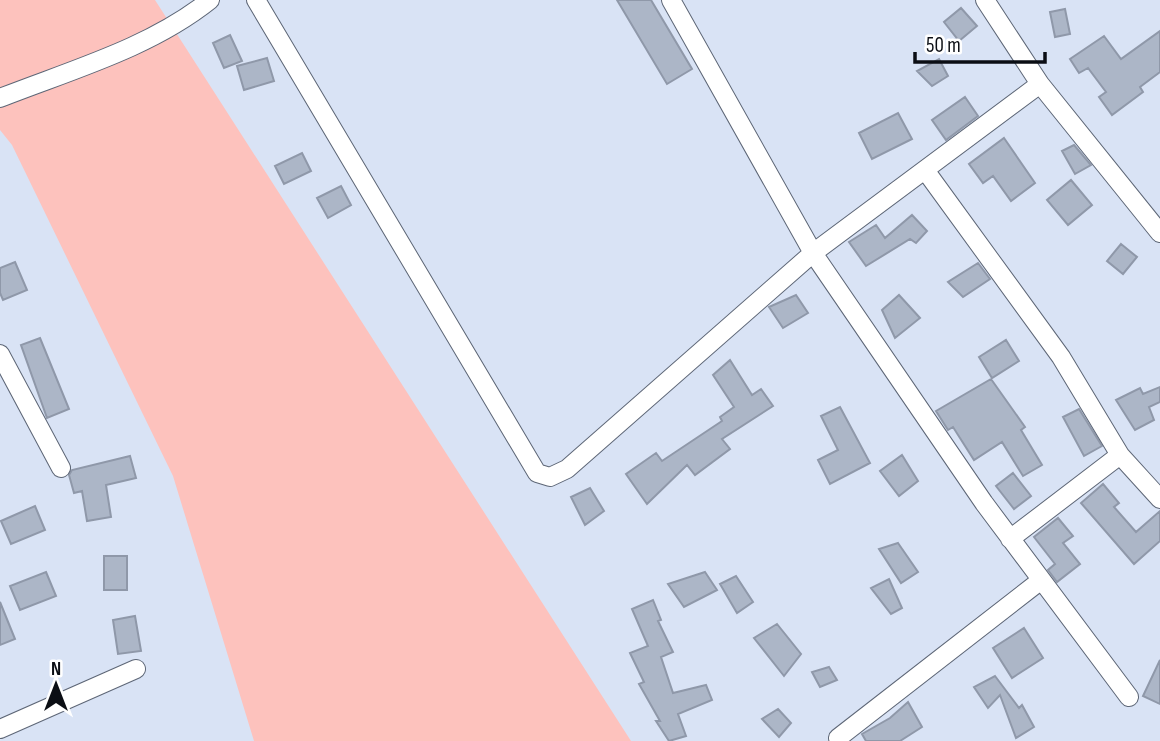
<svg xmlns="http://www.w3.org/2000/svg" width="1160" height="741" font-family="'Sofia Sans Condensed',sans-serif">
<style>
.green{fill:#fdc2bd}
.building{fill:#acb6c7;stroke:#8f98a9;stroke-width:2}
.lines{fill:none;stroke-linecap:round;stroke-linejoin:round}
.minor-casing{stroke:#5d6676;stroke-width:20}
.minor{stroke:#fff;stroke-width:18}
</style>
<rect width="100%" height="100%" fill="#d9e3f5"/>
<!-- green -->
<path class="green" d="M0,0h155l476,741h-377l-81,-265 -161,-331 -12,-15z"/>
<!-- building -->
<path class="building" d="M617,0h34l41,69 -25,15z
M961,8l16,18 -18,15 -15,-19z
M1065,9l5,25 -15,3 -5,-25z
M1160,31v41l-20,15 3,5 -31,23 -13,-18 7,-5 -18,-24 -9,5 -9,-14 34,-23 17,23z
M230,35l12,26 -18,7 -11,-25z
M267,58l7,23 -30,9 -7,-24z
M939,59l9,17 -16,10 -15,-15z
M965,97l13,19 -32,24 -14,-20z
M898,113l14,26 -40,20 -13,-26z
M1004,138l31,45 -24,18 -18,-25 -10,7 -14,-19z
M1074,145l17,20 -16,9 -13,-23z
M302,153l9,18 -27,13 -9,-18z
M1071,180l21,25 -24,20 -21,-25z
M341,186l10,19 -23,13 -11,-20z
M912,215l15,16 -11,12 -6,-4 -44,27 -17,-24 27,-17 9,13z
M1121,244l16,13 -14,17 -16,-13z
M15,262l12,28 -24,10 -3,-7v-25z
M978,263l12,16 -27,18 -15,-15z
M796,295l12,18 -25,15 -14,-21z
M899,295l21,23 -25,20 -13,-28z
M40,338l29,71 -22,9 -26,-73z
M1006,340l13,21 -27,17 -13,-21z
M730,360l22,35 9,-6 12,17 -51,33 8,10 -35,26 -8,-10 -40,39 -21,-30 30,-21 6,8 60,-40 -2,-4 14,-10 -21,-32z
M991,379l34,48 -4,3 21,35 -19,11 -21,-34 -28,18 -21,-33 -5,3 -12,-19z
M1160,387v15l-11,5 5,13 -19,10 -19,-30 24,-12 3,6z
M840,407l30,56 -40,21 -12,-24 20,-10 -17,-34z
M1079,409l23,37 -18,10 -21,-39z
M902,455l16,26 -19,15 -19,-25z
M130,456l6,22 -30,7 5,32 -24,4 -5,-30 -8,2 -5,-18 3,-5z
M1013,473l18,23 -17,13 -18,-23z
M1103,484l16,19 -5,4 22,25 24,-21v30l-26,23 -53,-61z
M590,488l14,23 -19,14 -14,-28z
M35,506l10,24 -34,14 -10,-23z
M1058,518l15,18 -10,7 17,21 -23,18 -9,-12 7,-6 -21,-27z
M898,543l20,29 -17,11 -22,-34z
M104,556h23v34h-23z
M46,572l10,24 -36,14 -10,-24z
M705,572l12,18 -33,17 -16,-23z
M736,576l17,26 -16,11 -17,-29z
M889,579l13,29 -11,6 -20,-26z
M653,600l8,20 -3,1 15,31 -12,5 12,36 33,-8 6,15 -34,14 8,22 -17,5 -13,-20h4l-21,-37 5,-2 -14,-29 18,-7 -16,-37z
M0,602l15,37 -15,6z
M135,616l6,35 -23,3 -5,-34z
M777,624l24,30 -17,22 -30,-38z
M1024,628l19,30 -31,20 -19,-30z
M1160,660v44l-17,-8z
M829,667l8,13 -17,7 -8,-15z
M995,676l24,32 3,-3 12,22 -18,11 -16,-43 -12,13 -14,-21z
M908,702l14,25 -22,14h-34l-4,-7 28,-16z
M778,709l13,14 -12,14 -17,-18z"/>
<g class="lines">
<!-- minor casing -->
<g class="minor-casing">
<path id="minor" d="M256,0l281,473 13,4 17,-8 246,-216 227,-169
M671,0l142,253 171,250 145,194
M985,0l55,84 120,149
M0,98c71,-28 150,-50 210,-98
M925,170l136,187 59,98 40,44
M0,354l61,114
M1010,539l110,-84
M0,729l136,-60
M838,738l202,-157"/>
</g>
<!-- minor -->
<use href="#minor" class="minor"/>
</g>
<!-- north arrow -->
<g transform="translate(56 685)" stroke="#ffffff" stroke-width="5" paint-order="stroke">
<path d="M0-5L12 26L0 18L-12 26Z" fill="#0b0e14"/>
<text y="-10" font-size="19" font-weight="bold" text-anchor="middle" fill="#0b0e14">N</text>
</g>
<!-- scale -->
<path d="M915 52v10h130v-10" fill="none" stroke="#0b0e14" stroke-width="3.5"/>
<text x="926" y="52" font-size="21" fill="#0b0e14" stroke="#ffffff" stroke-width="5" paint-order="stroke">50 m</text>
</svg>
